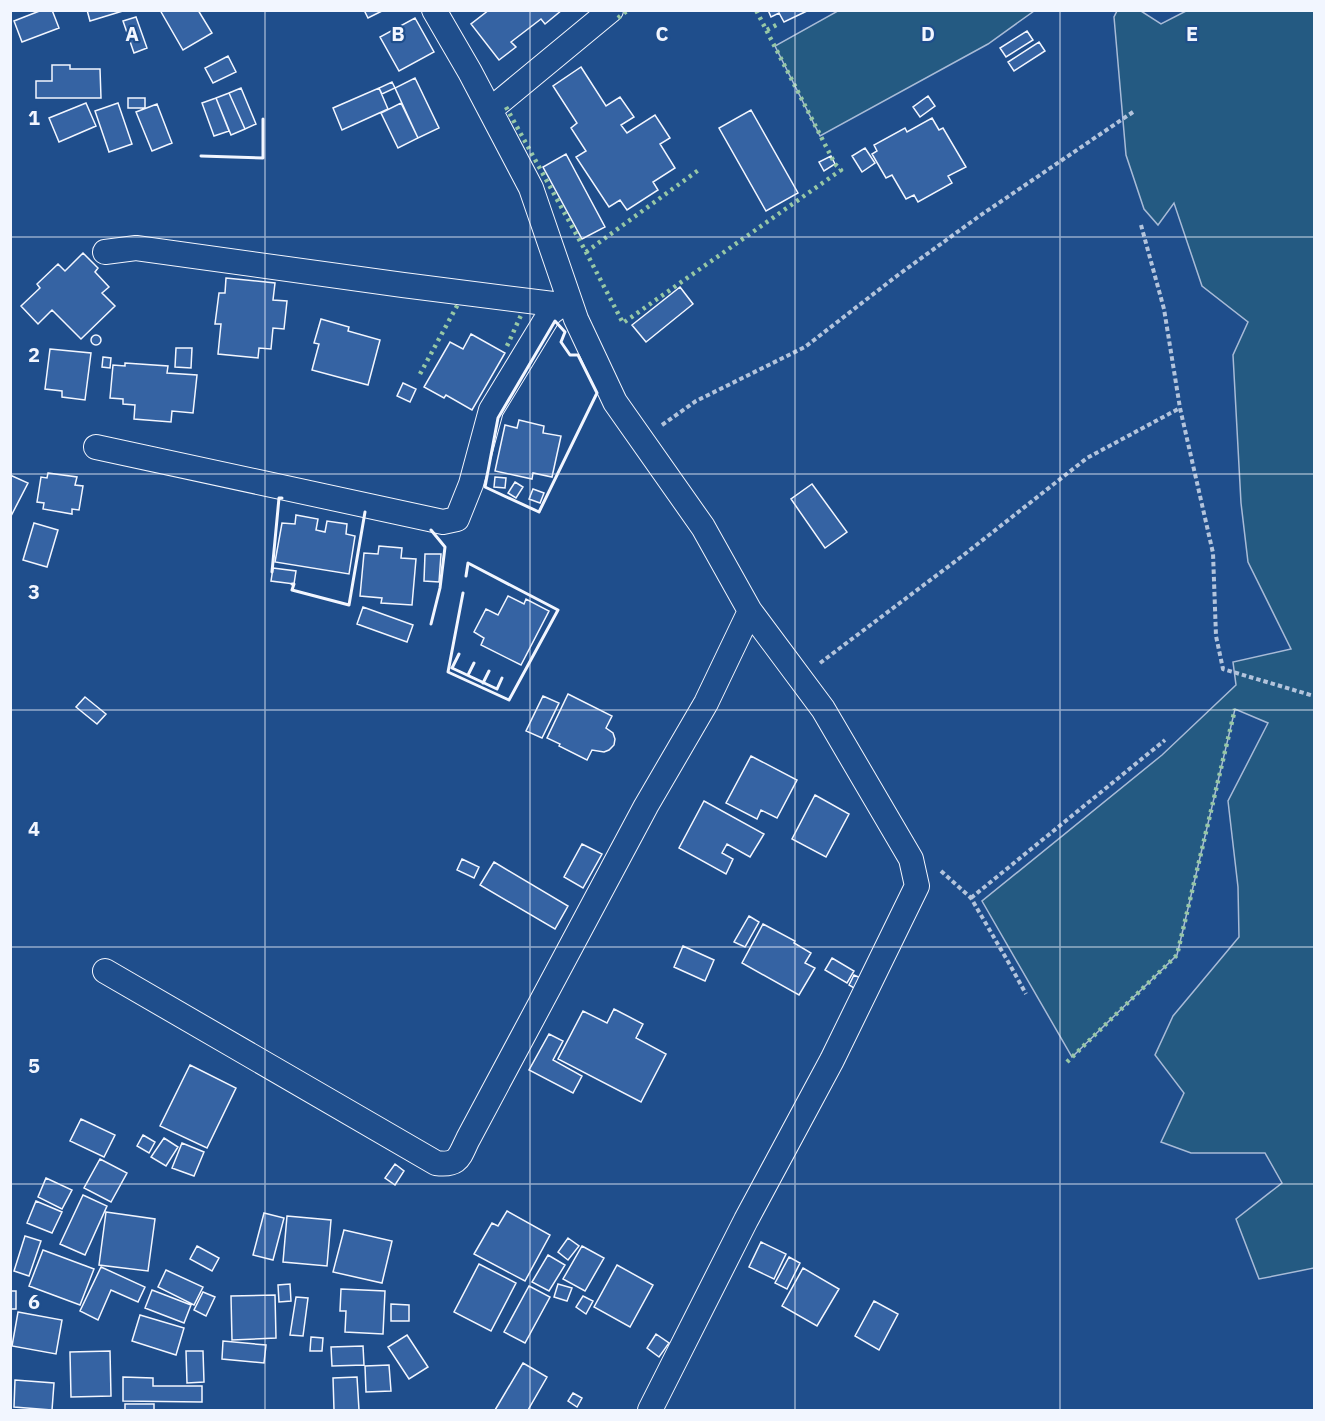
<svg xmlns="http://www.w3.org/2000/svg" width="1325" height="1421" font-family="'IBM Plex Sans',sans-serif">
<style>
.green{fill:#245a82;stroke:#a8bbd7;stroke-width:1.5}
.building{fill:#3563a3;stroke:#f2f6ff;stroke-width:1.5}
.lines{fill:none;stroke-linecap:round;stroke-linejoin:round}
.street-casing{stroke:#f2f6ff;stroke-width:26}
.path{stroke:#b3c4dc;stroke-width:4;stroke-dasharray:4.5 3;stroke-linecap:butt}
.street{stroke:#1f4e8c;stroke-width:24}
.hedge{stroke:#97c8a6;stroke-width:4.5;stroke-dasharray:3 4.5;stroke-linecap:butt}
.wall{stroke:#f2f6ff;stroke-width:3}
.grid{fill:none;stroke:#f2f6ff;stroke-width:1.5;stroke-opacity:0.55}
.grid-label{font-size:20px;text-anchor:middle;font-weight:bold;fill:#f2f6ff;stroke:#1f4e8c;stroke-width:4.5;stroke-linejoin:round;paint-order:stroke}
</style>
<rect width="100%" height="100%" fill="#1f4e8c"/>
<!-- green -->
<path class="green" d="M838,11l1,-1 195,1 -46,33 -168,92 -45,-90z
M1117,11h24l20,13 25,-13h128v1257l-55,11 -23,-60 46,-36 -17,-30h-74l-30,-11 23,-49 -29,-38 18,-39 66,-79 -1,-50 -10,-86 40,-78 -33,-14 -58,246 -105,102 -90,-156 180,-146 74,-70 -3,-23 58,-13 -43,-87 -7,-59 -8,-148 15,-33 -46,-36 -28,-83 -16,22 -14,-16 -18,-54 -12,-138z"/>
<!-- building -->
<path class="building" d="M42,10h10l7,18 -37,14 -8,-21z
M87,10h39l-36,11z
M160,10h38l14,23 -29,17z
M364,10h20l-16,8z
M489,10h73l-17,14 -4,-5 -30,23 5,5 -17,13 -28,-36z
M768,10h41l-25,12 -5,-9 -8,4z
M136,17l11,31 -13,5 -11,-32z
M415,18l19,34 -35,19 -19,-34z
M1027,31l6,9 -27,17 -6,-9z
M1039,42l6,9 -31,20 -6,-9z
M228,56l8,16 -23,11 -8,-15z
M52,65h18v4h30l1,29h-65v-17h16z
M581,67l25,39 14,-9 14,20 -13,8 6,8 28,-18 15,23 -10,6 15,24 -22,14 5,8 -31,20 -7,-10 -11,7 -33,-50 10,-6 -15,-23 6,-5 -24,-37z
M415,78l24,50 -21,10 -23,-50z
M392,82l3,6 -13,6 -3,-6z
M241,88l15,36 -11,5 -16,-36z
M379,88l9,21 -46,21 -9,-22z
M229,93l16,36 -14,6 -15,-37z
M928,96l7,10 -15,11 -7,-10z
M128,98h17v10h-17z
M216,98l13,33 -15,5 -12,-33z
M86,103l10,23 -37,16 -10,-24z
M118,103l14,41 -23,8 -14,-41z
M401,103l17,35 -20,10 -17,-35z
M157,104l15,39 -20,8 -16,-39z
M751,110l47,83 -32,18 -47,-83z
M932,118l7,12 4,-2 23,39 -18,9 4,7 -34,19 -4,-7 -8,4 -14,-24 -6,3 -14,-24 5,-3 -3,-6 31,-17 2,4z
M865,148l10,15 -13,9 -10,-16z
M566,154l39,73 -23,12 -39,-72z
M831,156l4,8 -11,7 -5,-9z
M83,253l15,15 -3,4 14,15 -7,6 13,13 -34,33 -29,-29 -14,14 -17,-18 19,-18 -3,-4 21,-20 7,7z
M226,278l49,5 -2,17 14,1 -3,28 -11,-1 -2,21 -12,-1 -1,10 -40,-4 3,-30h-6l4,-31h6z
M680,287l13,17 -47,38 -14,-17z
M321,319l28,8 -1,4 32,9 -12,45 -56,-15 7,-26 -5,-1z
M471,334l34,19 -33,57 -26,-15 -2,3 -20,-11 26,-45 13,7z
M91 340a5 5 0 1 1 10 0a5 5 0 1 1-10 0Z
M176,348h16l-1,20 -16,-1z
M50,349l41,4 -6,47 -23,-3v-6l-17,-2z
M103,357l8,1 -1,10 -8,-1z
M125,363l43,3 -1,7 30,2 -4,38 -21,-2 -1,11 -37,-3 1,-14 -12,-1v-5l-13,-1 3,-33 12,1z
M403,383l13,6 -6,13 -13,-6z
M519,420l25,6 -1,7 18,3 -9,41 -19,-4 -1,6 -37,-8 10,-46 12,3z
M48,473l29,4 -2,8 8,1 -4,24 -7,-1v5l-29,-5 1,-6 -7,-1 4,-25 6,1z
M10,475l18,8 -18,35z
M495,477l11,1 -1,10 -11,-1z
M515,482l8,5 -7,11 -8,-5z
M812,484l35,48 -22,16 -34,-49z
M533,489l11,4 -4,10 -11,-4z
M296,515l22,4 -2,11 9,2 2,-11 20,3 -1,10 9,2 -6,38 -74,-12 7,-39 13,1z
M34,523l24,7 -11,37 -24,-7z
M379,546l23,2 -1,10 15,1 -4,46 -31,-2 1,-5 -22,-2 4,-43 14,1z
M425,554h16l-2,28 -15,-1z
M273,568l23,3 -2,13 -23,-3z
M508,596l16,8 2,-5 23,12 -28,54 -40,-20 3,-7 -10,-6 12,-23 12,6z
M363,607l50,18 -6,17 -50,-18z
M568,694l44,22 -6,12 7,5 2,6 -1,6 -5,5 -5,2 -12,-2 -5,10 -28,-14 1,-2 -13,-6z
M543,696l16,7 -17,35 -16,-7z
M85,697l21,17 -9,10 -21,-17z
M751,756l46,24 -20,38 -16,-8 -4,9 -31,-16z
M815,795l34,19 -23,43 -34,-18z
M704,801l60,33 -14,23 -23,-13 -5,9 11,6 -7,15 -47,-26z
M582,844l20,10 -19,34 -19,-11z
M462,859l17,8 -5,11 -17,-8z
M494,862l74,44 -13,23 -75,-44z
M749,916l10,6 -14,25 -11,-5z
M763,924l32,17 -1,2 17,10 -6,10 10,5 -16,27 -57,-32z
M683,946l31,14 -9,21 -31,-14z
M832,958l22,13 -7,12 -22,-13z
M854,975l11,5 -6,11 -10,-6z
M614,1009l29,15 -7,14 30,16 -25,48 -83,-43 25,-48 24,12z
M549,1034l14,7 -10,19 29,16 -9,17 -44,-23z
M190,1065l46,23 -29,60 -47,-22z
M81,1119l34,16 -11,22 -34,-16z
M143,1135l12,7 -6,11 -12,-7z
M164,1138l14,9 -12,19 -15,-9z
M182,1143l22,9 -10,24 -22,-8z
M100,1159l27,14 -16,29 -27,-14z
M395,1164l9,7 -9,14 -10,-7z
M46,1178l26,12 -10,19 -24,-12z
M83,1195l24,11 -22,49 -25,-11z
M36,1201l26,11 -10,21 -25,-10z
M507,1211l43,24 -25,46 -51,-27 18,-31 6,3z
M106,1212l49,7 -7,52 -49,-6z
M264,1213l20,5 -11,42 -20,-5z
M287,1216l44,4 -4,46 -44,-4z
M344,1230l48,11 -10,42 -49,-11z
M25,1236l16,5 -12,35 -15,-5z
M568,1238l11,8 -11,14 -10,-8z
M761,1242l25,12 -12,25 -25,-12z
M197,1246l22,12 -7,13 -22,-12z
M582,1246l22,12 -19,33 -22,-12z
M43,1250l51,19 -14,36 -51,-19z
M548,1255l17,10 -16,26 -17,-9z
M789,1257l11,6 -13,26 -12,-6z
M479,1264l37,19 -25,48 -37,-19z
M617,1265l36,20 -23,42 -36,-20z
M101,1267l44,20 -7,15 -27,-12 -13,30 -18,-9z
M803,1268l36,21 -22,37 -35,-20z
M166,1270l37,17 -9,18 -36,-18z
M290,1284l1,17 -12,1 -1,-17z
M558,1284l14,4 -5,13 -13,-4z
M529,1286l21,11 -25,46 -21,-11z
M341,1289l44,2 -2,43 -38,-2 1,-21h-6z
M152,1290l39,15 -7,18 -39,-15z
M10,1291h6v18h-6z
M203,1292l12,5 -9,19 -12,-6z
M275,1295l1,43 -44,2 -1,-44z
M583,1296l10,5 -7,13 -10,-7z
M296,1297l12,1 -5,38 -13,-1z
M874,1301l24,13 -19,36 -24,-14z
M391,1304l18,1v16h-18z
M18,1312l44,8 -6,34 -44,-8z
M140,1315l44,13 -8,27 -44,-14z
M656,1334l13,9 -10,14 -12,-9z
M407,1335l21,32 -19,12 -21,-32z
M311,1337l12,1 -1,13h-12z
M223,1341l43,4 -2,18 -42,-4z
M363,1346l1,19 -32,1 -1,-19z
M110,1351l1,45 -40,1 -1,-45z
M186,1351h17l1,31 -17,1z
M523,1363l24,14 -19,33h-33z
M389,1365l2,26 -25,1 -1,-26z
M123,1377l30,1v8h49v16l-79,-1z
M357,1377l2,33h-25l-1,-32z
M15,1380l39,3 -2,27 -38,-3z
M573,1393l9,5 -5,9 -9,-6z
M125,1404h29v6h-29z"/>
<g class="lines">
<!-- street casing -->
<g class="street-casing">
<path id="street" d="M434,10l36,62 61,116 45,131 39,83 88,125 47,84 73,98 88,150 6,27 -85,174 -86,160 -96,190
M490,110l121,-100
M105,252l31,-4 267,37 158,20
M96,447l347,75 14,-3 14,-35 20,-74 59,-97 19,-14
M105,971l331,192c23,3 23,-6 32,-24l178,-333 60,-103 44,-92"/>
</g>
<!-- path -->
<path class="path" d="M1141,225l23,84 16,99 33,145 3,83 7,33 91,27
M662,425l34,-24 109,-54 93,-72 80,-58 155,-105
M820,663l141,-106 126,-99 93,-50
M941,871l30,27 39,67 16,29
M971,898l194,-158"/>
<!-- street -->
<use href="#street" class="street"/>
<!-- hedge -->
<path class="hedge" d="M618,18l10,-8
M767,30l11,-6
M506,107l80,145 37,71 218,-153 -6,-6 -79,-154
M586,252l114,-83
M507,346l15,-33
M420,374l38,-70
M1067,1062l110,-107 58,-246"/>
<!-- wall -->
<path class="wall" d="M201,156l62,2v-39
M555,321l10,11 -4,10 9,13h8l19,38 -58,119 -54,-25 13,-69z
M272,572l7,-74h3
M292,584h2l-2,6 57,15 16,-93
M463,593l-15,79 61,28 49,-90 -90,-47 -2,13
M431,624l9,-36 5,-41 -14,-17
M459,654l-7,14 45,21 5,-11
M468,675l6,-12
M483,683l6,-12"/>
</g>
<!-- grid -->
<path class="grid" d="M265,10v1400M530,10v1400M795,10v1400M1060,10v1400M10,237h1304M10,474h1304M10,710h1304M10,947h1304M10,1184h1304"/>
<g class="grid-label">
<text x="132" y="41">A</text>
<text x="398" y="41">B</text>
<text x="662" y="41">C</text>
<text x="928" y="41">D</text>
<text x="1192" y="41">E</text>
<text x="34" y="125">1</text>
<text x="34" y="362">2</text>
<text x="34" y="599">3</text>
<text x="34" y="836">4</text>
<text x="34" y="1073">5</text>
<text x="34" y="1309">6</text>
</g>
<!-- border -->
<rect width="1325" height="1421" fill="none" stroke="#f2f6ff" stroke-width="24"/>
</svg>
